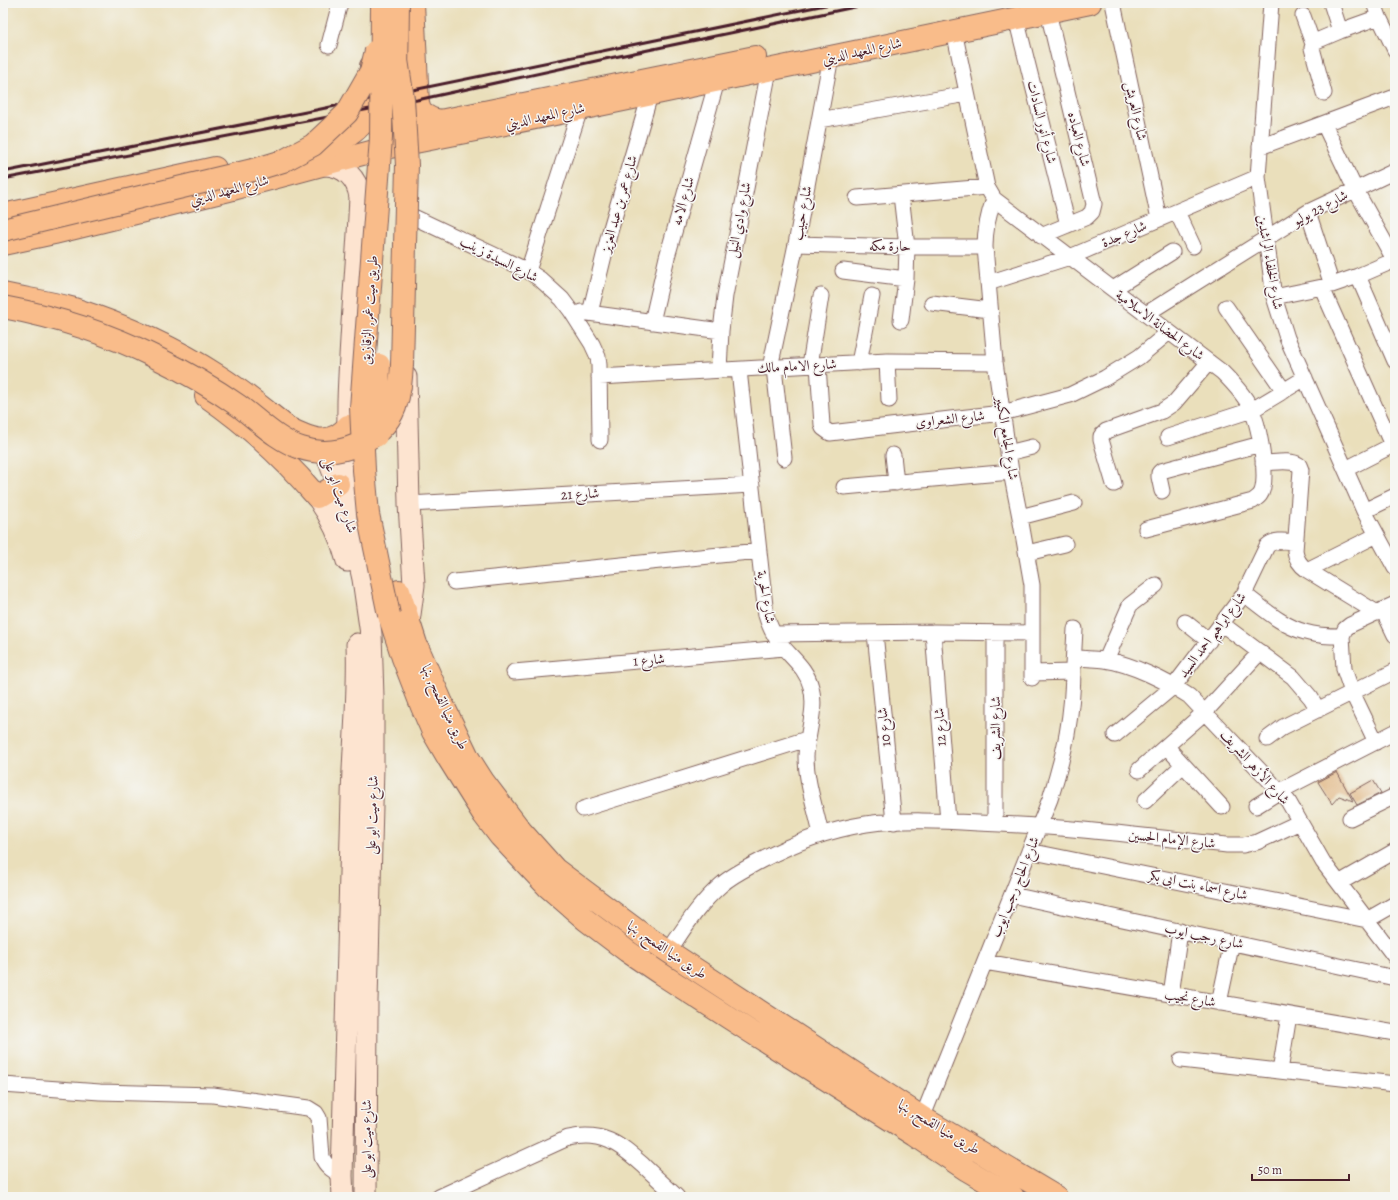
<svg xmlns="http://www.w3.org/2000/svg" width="1398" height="1200" font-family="Alegreya,Amiri,serif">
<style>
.building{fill:#ddab70}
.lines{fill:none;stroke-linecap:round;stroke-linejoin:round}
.street-casing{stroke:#82625d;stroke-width:17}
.secondary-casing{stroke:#82625d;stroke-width:23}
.primary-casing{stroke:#82625d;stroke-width:24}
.highway-casing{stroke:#82625d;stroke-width:24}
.street{stroke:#fff;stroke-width:15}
.secondary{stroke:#fde4d0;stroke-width:21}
.primary{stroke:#f9bc8a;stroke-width:22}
.highway{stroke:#f9bc8a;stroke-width:22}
.rail{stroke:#4a1f2b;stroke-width:3}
.highway-bridge-casing{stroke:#82625d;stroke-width:24;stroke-linecap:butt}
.highway-bridge{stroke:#f9bc8a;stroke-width:22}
.labels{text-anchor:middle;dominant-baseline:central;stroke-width:3;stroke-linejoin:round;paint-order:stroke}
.street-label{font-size:14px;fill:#4a1f2b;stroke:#f6f6f2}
</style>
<rect width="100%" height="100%" fill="#f6f6f2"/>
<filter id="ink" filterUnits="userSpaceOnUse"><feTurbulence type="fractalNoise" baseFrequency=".025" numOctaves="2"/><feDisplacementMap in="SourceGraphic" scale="8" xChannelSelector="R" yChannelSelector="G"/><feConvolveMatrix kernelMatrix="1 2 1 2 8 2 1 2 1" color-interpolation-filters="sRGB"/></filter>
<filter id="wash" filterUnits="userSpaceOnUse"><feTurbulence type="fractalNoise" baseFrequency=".012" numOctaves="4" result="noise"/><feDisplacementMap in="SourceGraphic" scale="16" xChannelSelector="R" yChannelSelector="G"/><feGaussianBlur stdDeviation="0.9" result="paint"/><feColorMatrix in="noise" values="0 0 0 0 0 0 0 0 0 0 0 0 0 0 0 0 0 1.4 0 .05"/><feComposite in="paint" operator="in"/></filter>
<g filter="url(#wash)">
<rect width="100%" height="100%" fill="#eadfbb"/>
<g id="blocks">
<!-- building -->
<path class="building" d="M1337,772l16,29 -14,-5 -7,8 -14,-22z
M1373,780l8,13 -24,12 -7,-12z"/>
</g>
</g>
<g filter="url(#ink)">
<use href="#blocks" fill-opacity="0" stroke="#82625d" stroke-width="1"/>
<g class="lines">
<!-- street casing -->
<g class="street-casing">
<path id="street" d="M1113,3l46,216
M1271,3l-13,174 16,120 13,41 77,173 31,57
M1331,3l9,28
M1374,3l5,14 16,33
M1303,16l10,28
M1016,18l52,207
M954,31l33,156 7,12 228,173c10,10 25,26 30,39 7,15 18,71 8,84 -1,2 -5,4 -7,6l-107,28
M329,45l11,-42
M1324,93l-12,-45 2,-6 26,-11 39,-14
M819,120l148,-26
M1324,124l31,65 40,72
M1260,147l135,-50
M857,198l130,-11
M994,199c-6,16 -9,31 -9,48l10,115 16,110 9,45 12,68v93
M403,212l125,59 12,8 22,20 9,12 21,33 6,13 1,8 1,75
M1177,212l16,34
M1308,212l24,73
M1041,236l46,-19 5,-5 2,-8 -46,-192
M796,244l111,3h78
M528,271l52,-162
M843,271l63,8
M1358,276l37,85
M988,283l82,-26 188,-80
M1322,288l70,157
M1113,289l59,-37
M1274,297l58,-12 26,-9 37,-16
M932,303l58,7
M1226,307l58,84
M581,312l140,19
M590,313l19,-78 41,-140
M1146,314l162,-102 87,-41
M901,320l5,-41 1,-32 -6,-52
M652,322l15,-65 50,-176
M887,361l2,39
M859,363l13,-67
M810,365l11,-69
M818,365l4,60 1,3 7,5 172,-20 68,-18 35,-17 34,-21 30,-25
M770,368l26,-124 35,-187
M774,368l10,90
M719,370l2,-39 4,-35 44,-226
M739,370l27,245c3,10 7,19 13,27 12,16 27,25 32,45 6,22 -4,46 -5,69 0,27 10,53 15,79
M599,377l288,-16 108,1
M1168,437l84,-27 53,-32
M1008,453l24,-6
M893,455l3,28
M1263,463c11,0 27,-4 36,2l2,5 -6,81c1,9 5,14 12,19l70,43
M1346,469l49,-25
M1114,484l-13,-44v-4l5,-5 56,-20 12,-8 35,-41
M844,487l167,-15
M1162,491l-3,-14v-4l2,-2 100,-27
M409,504l343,-19
M1364,511l31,-15
M1020,517l54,-14
M1027,553l38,-9
M1307,570l70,-35
M454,582l305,-31
M1244,594c19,14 38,32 61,38 12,4 24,4 37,4
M1383,610l12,25
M1185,622l24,19
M1222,624l71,53 18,21 7,12
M933,632l15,189
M875,633l19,189
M995,633v190
M774,634l159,-2 99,1
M1106,660l24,-55 26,-20
M1073,666l2,-37
M514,672l270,-24
M1032,673l41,-1
M1115,735l59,-49 70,-92 23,-48c7,-7 19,-5 28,-4
M1267,739l16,-12 112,-56
M1376,742l-24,-50 -8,-23 -2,-33 3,-7 5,-4 45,-21
M1166,746l56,61
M1139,770l66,-58 55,-60
M1145,801l38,-36
M1256,806l24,-15 115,-59
M583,809l224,-70
M1350,818l45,-22
M1029,851l338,69 28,-16
M1339,883l56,-32
M1012,895l383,83
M668,952c17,-25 30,-47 53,-67 11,-10 26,-17 39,-24 33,-18 69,-31 106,-37 35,-5 77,-3 112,-1 84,3 166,13 249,22h16l14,-3 43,-20
M985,962l410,71
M1171,995l9,-64
M1219,1003l13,-61
M1181,1060l214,24
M1280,1071l9,-56
M3,1085l97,7 113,3 95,13 8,5 3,5 3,39c4,10 12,14 20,19
M919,1126l131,-327c15,-46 23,-84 23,-133l2,-3 5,-5c8,1 17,1 25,2 27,4 61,21 84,36l79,83 20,22 35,61 72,95
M439,1197l129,-59c35,-7 50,5 75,27 11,11 23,21 34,32"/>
</g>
<!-- secondary casing -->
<g class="secondary-casing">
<path id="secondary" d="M325,165c20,1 32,13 35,32 -3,68 -10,136 -12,204 0,30 -2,72 5,100
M406,377l3,127 5,81 -5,37
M321,440l25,66 6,23 11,50 8,55 2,63v69l-6,235 -1,196
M317,497c14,20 24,41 30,64
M343,1197l-1,-21c3,-126 7,-252 10,-378 1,-51 7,-103 5,-154"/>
</g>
<!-- primary casing -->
<g class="primary-casing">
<path id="primary" d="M388,135l24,-8 28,-6 315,-64
M3,215l212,-47
M3,244l51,-11 175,-43 156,-42 195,-39 510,-106"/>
</g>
<!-- highway casing -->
<g class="highway-casing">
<path id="highway" d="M413,3l5,101 3,9 11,6 8,2
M320,153c13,-8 38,-20 45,-34 6,-11 5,-39 6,-53
M3,294c23,5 46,8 68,14 53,17 103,39 149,69 24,15 46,34 68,51 22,11 42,20 60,-2
M206,396c42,29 78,62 111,101l21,-13
M399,591l17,53 26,59 27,56 14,22 38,50 34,38 87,65 53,35 228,149 133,79
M389,615l14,43 19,49 11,25 14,24 37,59 16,21 48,51 38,33 41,31 34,23 90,58 164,103 52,35 46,27"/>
</g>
<!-- street -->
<use href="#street" class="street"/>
<!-- secondary -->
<use href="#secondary" class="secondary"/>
<!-- primary -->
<use href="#primary" class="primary"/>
<!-- highway -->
<use href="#highway" class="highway"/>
<!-- rail -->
<path class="rail" d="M3,172l313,-62 519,-107
M3,179l414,-79 188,-41 269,-56"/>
<!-- highway-bridge casing -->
<g class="highway-bridge-casing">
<path id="highway-bridge" d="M382,3l-1,135 -20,270 3,62 4,44 21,101
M397,75l1,-72
M3,230l254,-61 26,-8 30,-16 34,-32 24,-42 5,-20
M3,307c53,10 104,26 152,50 29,14 57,30 84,49 20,15 38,34 62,42 35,12 81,-6 94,-41 5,-14 6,-28 7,-42l5,-200 -4,-66 -6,-39
M376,436l3,-71"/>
</g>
<!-- highway-bridge -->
<use href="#highway-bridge" class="highway-bridge"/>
</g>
</g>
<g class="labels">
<!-- street labels -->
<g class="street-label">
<text transform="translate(862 51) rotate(-12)">شارع المعهد الديني</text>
<text transform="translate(1136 111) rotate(78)">شارع العريش</text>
<text transform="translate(545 116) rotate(-12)">شارع المعهد الديني</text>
<text transform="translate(1042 122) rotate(76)">شارع أنور السادات</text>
<text transform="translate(1079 139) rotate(76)">شارع العباده</text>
<text transform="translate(229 190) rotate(-15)">شارع المعهد الديني</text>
<text transform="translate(683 201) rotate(-74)">شارع الامه</text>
<text transform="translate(619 204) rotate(-74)">شارع عمر بن عبد العزيز</text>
<text transform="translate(1320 208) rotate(-28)">شارع 23 يوليو</text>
<text transform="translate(802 213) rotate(-79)">شارع حبيب</text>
<text transform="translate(739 220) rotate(-79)">شارع وادي النيل</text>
<text transform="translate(1124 234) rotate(-23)">شارع جدة</text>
<text transform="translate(890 246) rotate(1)">حارة مكه</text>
<text transform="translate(499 259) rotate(27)">شارع السيدة زينب</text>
<text transform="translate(1270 262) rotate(80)">شارع الخلفاء الراشدين</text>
<text transform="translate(369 310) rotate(-86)">طريق ميت غمر, الزقازيق</text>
<text transform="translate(1160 325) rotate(37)">شارع الحضانة الاسلامية</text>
<text transform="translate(797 366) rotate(-3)">شارع الامام مالك</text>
<text transform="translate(950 419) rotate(-6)">شارع الشعراوى</text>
<text transform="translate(1007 438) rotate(81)">شارع الجامع الكبير</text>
<text transform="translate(580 494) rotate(-3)">شارع 21</text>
<text transform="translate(340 495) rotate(71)">شارع ميت ابو على</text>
<text transform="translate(766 597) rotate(80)">شارع الحرية</text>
<text transform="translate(1212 635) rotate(-53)">شارع ابراهيم احمد السيد</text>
<text transform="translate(649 660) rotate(-5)">شارع 1</text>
<text transform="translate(445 707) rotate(65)">طريق منيا القمح, بنها</text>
<text transform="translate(884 727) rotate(-96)">شارع 10</text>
<text transform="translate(940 727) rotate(-94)">شارع 12</text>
<text transform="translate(995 728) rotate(-90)">شارع الشريف</text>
<text transform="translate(1255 767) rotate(48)">شارع الأزهر الشريف</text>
<text transform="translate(372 815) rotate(-88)">شارع ميت ابو على</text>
<text transform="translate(1172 839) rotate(6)">شارع الإمام الحسين</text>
<text transform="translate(1198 885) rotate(12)">شارع اسماء بنت ابى بكر</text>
<text transform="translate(1015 887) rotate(-68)">شارع الحاج رجب ايوب</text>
<text transform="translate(1204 936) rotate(12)">شارع رجب ايوب</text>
<text transform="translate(667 950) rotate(34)">طريق منيا القمح, بنها</text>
<text transform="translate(1190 998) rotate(10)">شارع نجيب</text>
<text transform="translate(939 1127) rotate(31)">طريق منيا القمح, بنها</text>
<text transform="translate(366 1139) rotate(-90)">شارع ميت ابو على</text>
</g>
</g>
<!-- margin -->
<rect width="1398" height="1200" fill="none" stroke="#f6f6f2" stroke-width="16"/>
<!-- scale -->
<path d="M1252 1174v6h97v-6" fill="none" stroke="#4a1f2b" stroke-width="2"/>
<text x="1258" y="1174" font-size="12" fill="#4a1f2b" stroke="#f6f6f2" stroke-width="3" paint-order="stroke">50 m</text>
</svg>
